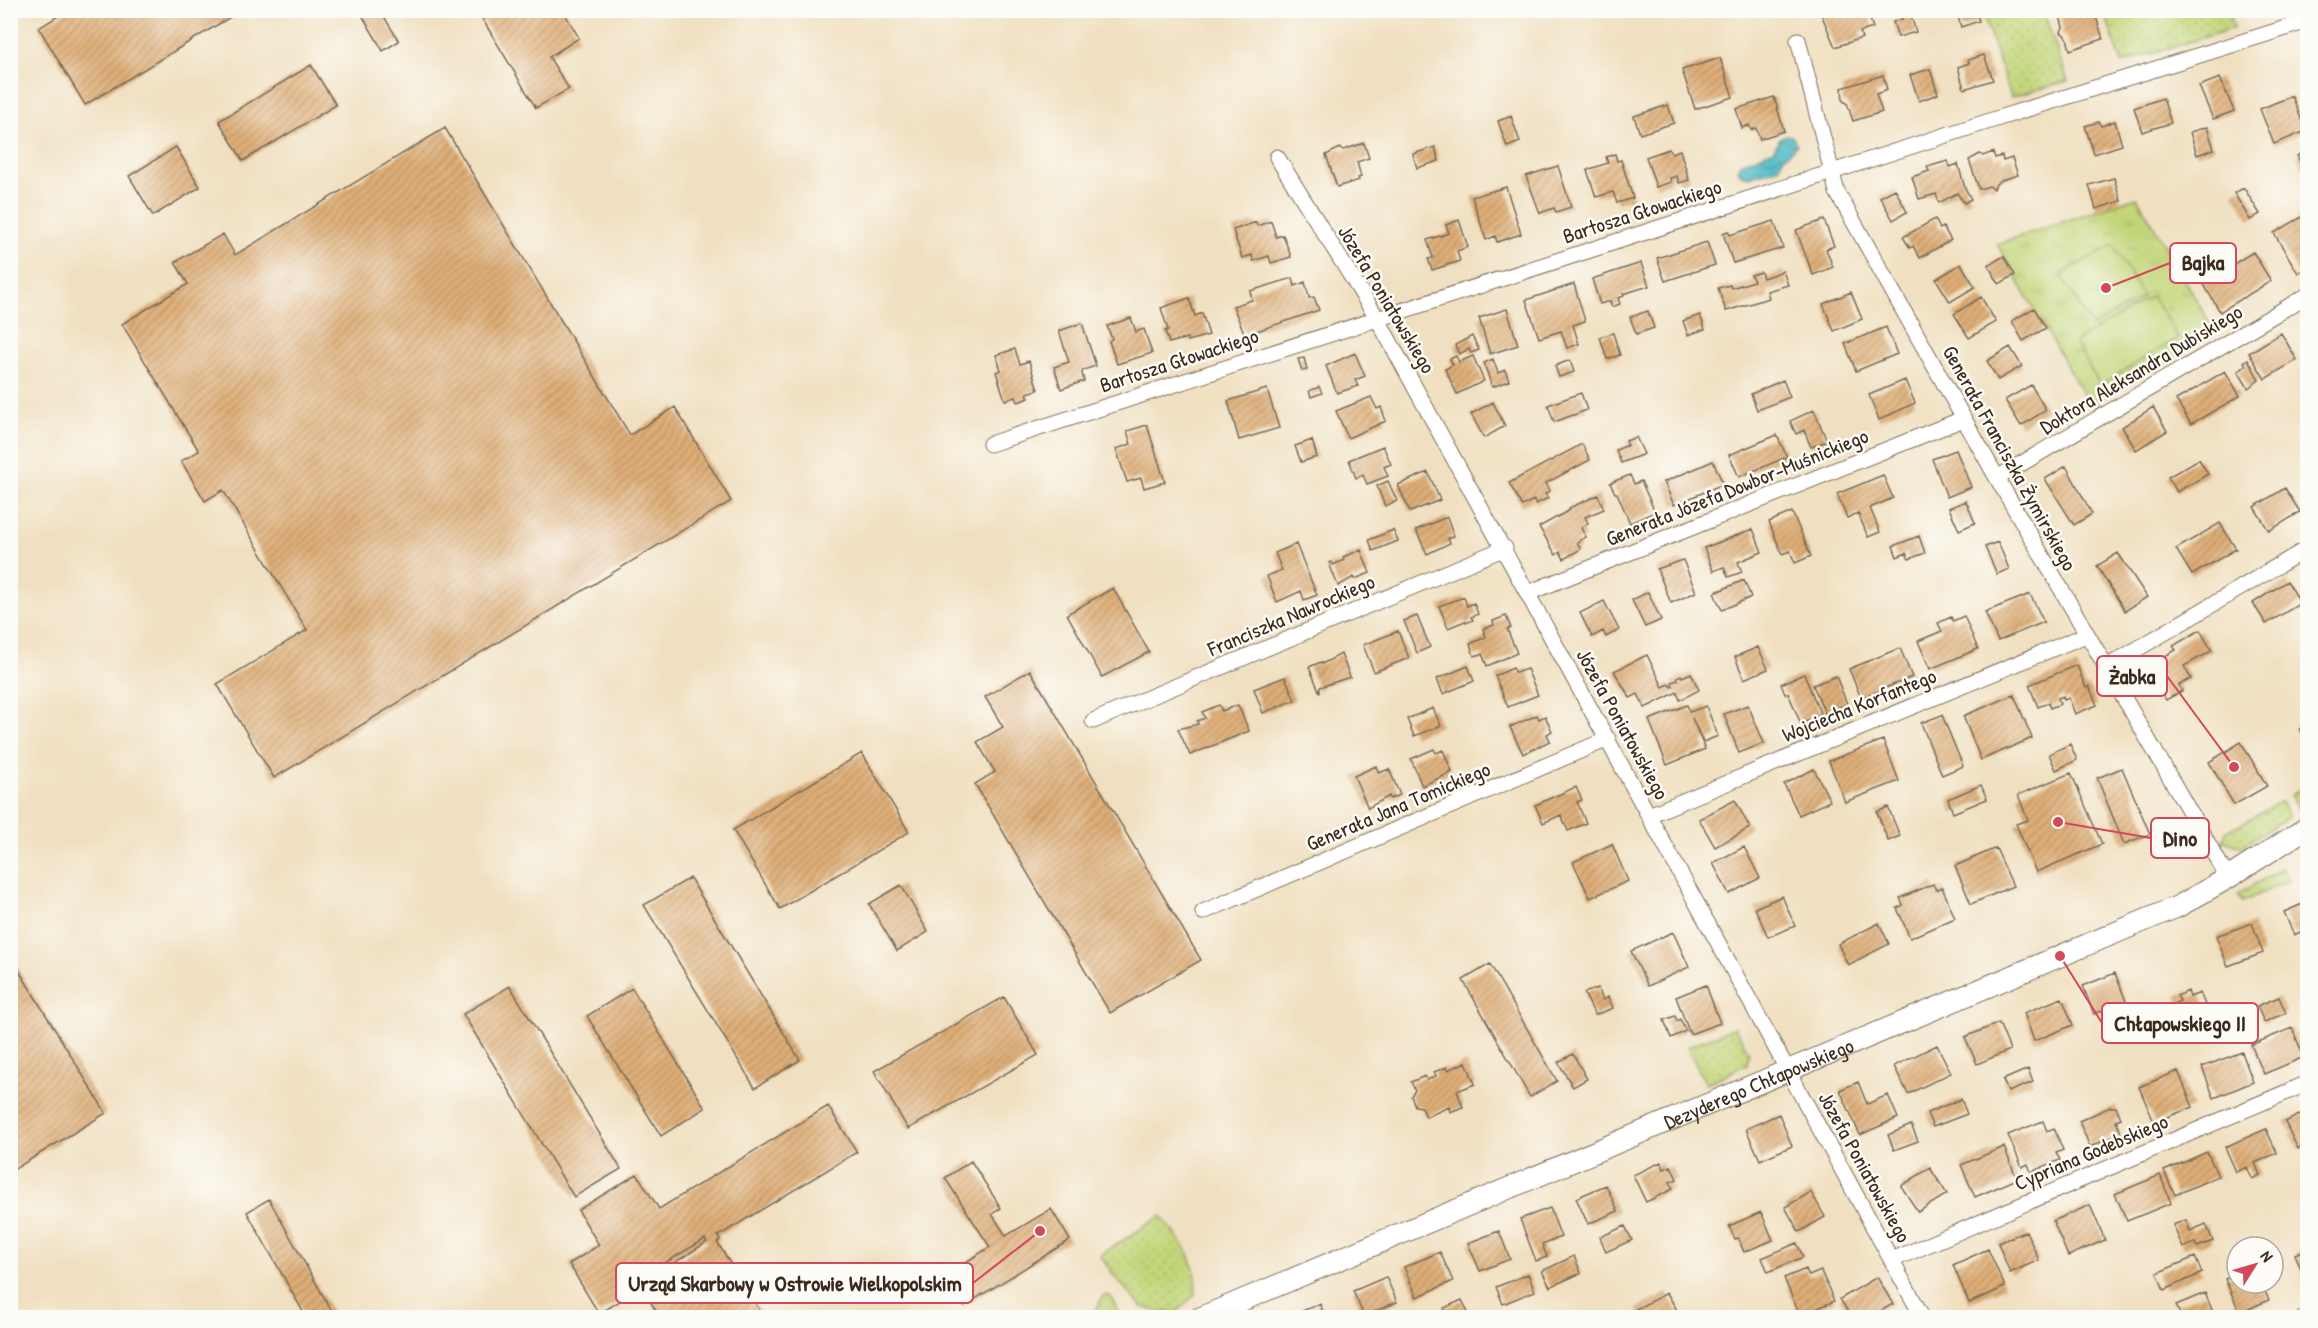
<svg xmlns="http://www.w3.org/2000/svg" width="2318" height="1328" font-family="'Patrick Hand',sans-serif">
<style>
.grass{fill:url(#grass-dots);stroke:#7e804b;stroke-width:1.5}
.park{fill:url(#park-tufts);stroke:#7e804b;stroke-width:1.5}
.pitch{fill:#c2d578;stroke:#7e804b;stroke-width:1.5}
.water{fill:url(#water-waves);stroke:#427070;stroke-width:1.5}
.building{fill:url(#building-hatch)}
.lines{fill:none;stroke-linecap:round;stroke-linejoin:round}
.street-casing{stroke:#7a6a57;stroke-width:17}
.secondary-casing{stroke:#7a6a57;stroke-width:23}
.street{stroke:#fff;stroke-width:15}
.secondary{stroke:#fff;stroke-width:21}
.labels{text-anchor:middle;dominant-baseline:central;stroke-width:5;stroke-linejoin:round;paint-order:stroke}
.street-label{font-size:21px;fill:#3b2a1e;stroke:#fdfcf7}
.leader{fill:none;stroke:#d1495b;stroke-width:2}
.callout-dot{fill:#d1495b;stroke:#fdfcf7;stroke-width:2}
.callout{fill:#fdfcf7;stroke:#d1495b;stroke-width:2}
.callout-label{font-size:22px;text-anchor:middle;font-weight:bold;fill:#3b2a1e}
</style>
<defs>
<pattern id="grass-dots" width="8" height="8" patternUnits="userSpaceOnUse" patternTransform="scale(1.5)"><rect width="8" height="8" fill="#c2d578"/><path d="M2 2h.1M6 6h.1" fill="none" stroke="#a8b767" stroke-width="1.8" stroke-linecap="round"/></pattern>
<pattern id="park-tufts" width="24" height="20" patternUnits="userSpaceOnUse" patternTransform="scale(1.5)"><rect width="24" height="20" fill="#c2d578"/><path d="M3 7l-1-3M5 7V3M7 7l1-3M15 17l-1-3M17 17v-4M19 17l1-3" fill="none" stroke="#a8b767"/></pattern>
<pattern id="water-waves" width="16" height="10" patternUnits="userSpaceOnUse" patternTransform="scale(1.5)"><rect width="16" height="10" fill="#49b7c3"/><path d="M0 5q4-4 8 0t8 0" fill="none" stroke="#3e959e"/></pattern>
<pattern id="building-hatch" width="6" height="6" patternUnits="userSpaceOnUse" patternTransform="scale(1.5)"><rect width="6" height="6" fill="#dfaf78"/><path d="M-1 1l2-2M0 6l6-6M5 7l2-2" fill="none" stroke="#b68f62"/></pattern>
</defs>
<rect width="100%" height="100%" fill="#fdfcf7"/>
<filter id="ink" filterUnits="userSpaceOnUse"><feTurbulence type="fractalNoise" baseFrequency=".0167" numOctaves="2"/><feDisplacementMap in="SourceGraphic" scale="12" xChannelSelector="R" yChannelSelector="G"/><feConvolveMatrix kernelMatrix="1 2 1 2 8 2 1 2 1" color-interpolation-filters="sRGB"/></filter>
<filter id="wash" filterUnits="userSpaceOnUse"><feTurbulence type="fractalNoise" baseFrequency=".008" numOctaves="4" result="noise"/><feDisplacementMap in="SourceGraphic" scale="24" xChannelSelector="R" yChannelSelector="G"/><feGaussianBlur stdDeviation="1.35" result="paint"/><feColorMatrix in="noise" values="0 0 0 0 0 0 0 0 0 0 0 0 0 0 0 0 0 1.4 0 .05"/><feComposite in="paint" operator="in"/></filter>
<g filter="url(#wash)">
<rect width="100%" height="100%" fill="#f0e0c1"/>
<!-- grass -->
<path class="grass" d="M1982,11h61l25,70 -57,16z
M2104,11h125l5,17 -112,35z
M2307,785v21l-7,4 -9,-15z
M2281,802l8,15 -38,24 -6,1 1,6 -23,-7 3,-9z
M2282,868l7,13 -47,21 -4,-8z
M1735,1027l14,26 -2,11 -41,20 -19,-37z
M1161,1216c22,26 38,44 34,79l-18,17 -11,1 -24,-6 -28,-31 -14,-21z
M1109,1295l5,6 5,16h-35l12,-7 7,-14z"/>
<!-- park -->
<path class="park" d="M2137,197l78,135 -126,73 -92,-161z"/>
<!-- pitch -->
<path class="pitch" d="M2113,245l30,52 -51,30 -31,-53z
M2152,296l26,42 -78,47 -25,-43z"/>
<!-- water -->
<path class="water" d="M1786,135l6,1 5,9 -15,14 -2,8 -30,10 -9,-2 -3,-5 3,-7 33,-13 6,-12z"/>
<g id="blocks">
<!-- building -->
<path class="building" d="M68,10h174l-157,95 -46,-77z
M359,10h21l19,31 -16,10z
M477,10h86l16,28 -30,19 20,32 -33,19z
M1829,10h38l6,18 -13,4 2,6 -27,9 -13,-31 8,-3z
M1899,10h10l7,22 -18,5 -5,-15 9,-3z
M1956,10h20l3,11 -18,6z
M2077,10h17l9,29 -33,11 -3,-12 -6,-6 2,-5 -3,-11z
M1984,55l9,25 -29,9 -6,-22 11,-4 -1,-3z
M1720,58l13,39 -38,12 -13,-39z
M311,65l25,40 -93,56 -24,-40z
M1930,69l8,25 -19,7 -9,-26z
M1883,75l4,15 -11,4 6,18 -29,9 -6,-18 -4,-2 -1,-13z
M2220,78l14,33 -21,8 -14,-33z
M2292,96l14,35 -32,13 -14,-35z
M1774,97l10,34 -24,8 -4,-11 -5,2 -2,-5 -7,3 -6,-19z
M2163,98l8,25 -29,9 -8,-24z
M1668,105l6,18 -34,11 -6,-18z
M1511,116l9,26 -13,5 -9,-26z
M2115,121l7,24 -28,9 -9,-28 14,-4 2,4z
M2207,127l7,22 -17,6 -7,-23z
M445,128l185,307 45,-28 56,94 -457,277 -57,-94 90,-54 -84,-140 -18,11 -24,-40 18,-10 -77,-127 66,-40 -13,-22 48,-28 12,21z
M1364,143l5,15 -12,4 4,15 -3,1 1,2 -22,7 -11,-32 14,-7 3,2z
M176,147l24,40 -47,29 -24,-40z
M1435,147l4,14 -22,7 -4,-14z
M1669,149l2,4 9,-3 9,30 -10,3 -2,-7 -7,2 1,4 -15,5 -10,-30z
M2307,150v24l-10,-18z
M1993,152l2,6 7,-2 1,5 9,-3 6,17 -16,5 -6,4 -2,5 -5,-3 -10,3 -10,-29 11,-6 3,2z
M1615,154l2,7 4,-1 12,38 -16,5 -4,-11 -17,5 -9,-27 21,-7 -2,-6z
M1948,161l2,6 8,-3 7,24 6,11 -7,4 -7,-10 -18,10 -3,-9 -17,5 -7,-22 17,-6 -2,-4z
M1558,166l13,41 -15,5 -2,-4 -14,5 -14,-37z
M2114,178l7,23 -25,8 -7,-24z
M1506,187l15,47 -24,8 -2,-6 -9,4 -14,-43z
M2244,188l16,26 -10,6 -16,-27z
M1895,189l12,23 -14,8 -13,-23z
M2307,214v53l-9,6 -24,-40z
M1935,219l5,10 3,-2 8,13 -31,18 -7,-12 -3,2 -7,-11z
M1459,220l9,27 -11,4 3,10 -28,9 -4,-11 5,-1 -6,-18 22,-7 -3,-8z
M1824,220l10,26 -8,3 7,18 -20,8 -17,-45z
M1271,221l5,16 7,-2 8,22 -20,6 -2,-7 -16,5 -1,-6 -10,3 -9,-28 23,-8 1,4z
M1774,221l9,27 -50,15 -10,-30 5,-2 2,4z
M1707,242l8,23 -50,16 -8,-23z
M2253,252l18,29 -51,31 -17,-29z
M2004,256l11,19 -16,9 -11,-19z
M1641,263l8,23 -26,8 1,2 -6,2 2,6 -8,3 -2,-6 -10,3 -8,-25z
M1961,264l14,23 -25,15 -14,-23z
M1783,271l5,14 -21,6 2,7 -43,13 -8,-23 12,-3 1,3 23,-7 -3,-6 10,-3 2,6z
M1293,278l2,8 10,-4 4,15v1l5,-1 5,13 -74,25 -12,-29 19,-6 -2,-9z
M1574,284l11,37 -12,4 6,19 -12,4 -6,-17 -22,7 -13,-38z
M1851,292l11,27 -28,12 -11,-27z
M1981,297l15,25 -27,16 -15,-24z
M1189,298l6,18 7,-3 7,22 -21,6 -1,-3 -18,5 -4,-12 3,-1 -7,-22z
M2034,308l12,20 -23,13 -11,-20z
M1507,309l11,36 -28,9 -11,-36z
M1648,311l6,17 -18,6 -6,-17z
M1700,315l5,14 -17,6 -5,-14z
M1131,318l5,14 8,-3 8,24 -35,11 -8,-23 3,-2 -5,-13z
M1082,323l14,43 -13,4 -1,3 2,8 -23,8 -7,-22 15,-5 -10,-31z
M1886,327l11,27 -41,17 -11,-27z
M1613,333l7,22 -13,4 -7,-22z
M2281,333l16,27 -32,19 -16,-26z
M1472,336l7,14 -8,3 -2,-4 -10,5 -4,-9z
M2010,347l12,19 -24,14 -11,-19z
M1015,349l5,15 9,-3 9,29 -11,3 2,5 -11,4 -2,-5 -11,3 -9,-28 5,-2 -5,-15z
M1355,353l10,23 -10,4 3,6 -21,7 -11,-27z
M1456,356l3,6 14,-6 11,25 -27,13 -12,-25 8,-4 -3,-6z
M1304,358l3,12 -5,1 -4,-12z
M1493,359l5,14 7,-3 4,11 -17,6 -8,-24z
M2248,359l11,21 -11,8 -10,-17 8,-5 -2,-4z
M1570,360l4,12 -15,5 -4,-11z
M2225,371l15,25 -49,28 -15,-24z
M1783,380l7,17 -33,13 -6,-16z
M1905,380l10,23 -36,17 -10,-25z
M2031,385l15,25 -25,16 -16,-26z
M1319,387l3,6 -11,4 -2,-6z
M1267,389l12,39 -40,12 -11,-39z
M1581,393l6,17 -33,12 -6,-17z
M1371,397l6,12 4,-2 5,14 -38,17 -12,-27z
M1493,402l12,24 -21,12 -13,-24z
M2153,407l14,24 -31,19 -14,-23z
M1814,410l13,31 -16,6 -7,-17 -8,4 -6,-13z
M1147,425l18,57 -21,6 -3,-10 -14,4 -11,-33 15,-5 -4,-13z
M1777,435l10,22 -48,20 -10,-22z
M1636,437l8,17 -23,9 -5,-13 12,-5 -2,-4z
M1312,440l5,17 -16,5 -6,-16z
M1582,444l8,16 -44,23 4,8 -5,3 3,4 -12,6 -2,-4 -12,6 -13,-23z
M1383,446l8,18 -7,3 4,9 -21,8 -4,-9 -7,3 -7,-18z
M1956,450l15,37 -24,10 -15,-38z
M2199,459l9,15 -31,18 -9,-15z
M1713,461l10,23 -49,21 -10,-23z
M2066,466l26,48 -18,11 -29,-46z
M1428,472l12,28 -30,12 -12,-27z
M1630,475l4,9 7,-3 14,31 -25,11 -13,-30h-2l-5,-10z
M1883,475l10,23 -23,10 10,24 -12,5 -10,-24 -11,5 -10,-24z
M1388,481l9,20 -12,5 -8,-20z
M2285,488l15,24 -31,19 -15,-24z
M1598,495l6,14 -19,8 3,6 -7,5 5,9 -9,5 4,7 -17,10 -4,-7 -4,3 -17,-28 31,-17 -1,-2z
M1966,501l9,22 -16,7 -10,-22z
M1792,512l19,44 -16,7 -5,-12 -8,3 -13,-32z
M1447,517l7,19 -6,2 2,5 -23,11 -11,-24z
M2220,523l16,26 -44,26 -16,-26z
M1753,529l9,23 -24,10 4,10 -14,5 -4,-10 -11,4 -9,-23z
M1393,530l5,11 -25,10 -4,-11z
M1919,536l6,17 -16,6 -3,-6 -9,4 -4,-11z
M1998,542l11,27 -12,5 -12,-27z
M1296,544l21,51 -13,5 -3,-9 -24,11 -10,-26 15,-6 -7,-17z
M1361,550l9,23 -15,6 -1,-2 -16,9 -9,-23 3,-1 1,3 11,-5 -1,-3z
M2118,553l29,44 -22,14 -28,-45z
M1683,560l13,32 -25,11 -14,-34z
M1744,580l7,17 -29,13 -8,-17z
M2287,581l14,22 -35,21 -13,-21z
M1113,588l36,64 -47,25 -35,-63z
M1648,592l13,28 -16,7 -13,-27z
M2030,594l14,28 -46,19 -13,-29z
M1464,597l3,9 7,-3 4,11 -7,3 2,3 -7,3 -1,-2 -17,7 -9,-22z
M1604,601l15,29 -13,7 -3,-6 -11,6 -12,-24z
M1417,616l13,31 -13,6 -13,-32z
M1506,616l5,12 -4,1 10,24 -30,13 -5,-12 -8,2 -4,-12 16,-7 -3,-8 11,-4 -1,-4z
M1964,616l14,33 -48,20 -12,-28 24,-10 -4,-8 13,-6 2,4z
M2200,630l12,21 -28,15 7,13 -12,6 3,6 -16,9 -19,-34 29,-16 -3,-4z
M1398,631l11,27 -35,14 -11,-27z
M1758,647l10,22 -24,10 -9,-22z
M1900,648l12,29 -51,21 -12,-29z
M1341,654l9,23 -30,10v6l-11,-26 12,-5 1,2z
M1647,655l16,32 6,-3 2,3 2,-1 -1,-4 6,-2 -1,-3 4,-2 1,2 9,-4 8,17 -19,10 -3,-8 -32,16 -7,-14 -8,4 -16,-27z
M2077,665l9,23 3,-2 8,19 -22,9 -6,-16 -5,2 -1,-4 -5,2 2,6 -10,4 -2,-5 -10,4 -9,-22z
M1468,666l6,15 -31,13 -6,-15z
M1513,668l2,5 12,-4 11,26 -30,12 -13,-31z
M1030,670l171,290 -91,53 -135,-229 20,-12 -18,-30 26,-15 -18,-30z
M1804,674l17,41 -20,9 -13,-31 -3,1 -4,-10z
M1836,676l11,28 -22,9 -12,-28z
M1285,677l10,23 -32,13 -9,-24z
M2014,695l18,43 -51,22 -18,-44z
M1219,705l3,6 16,-6 11,26 -59,24 -12,-26 20,-5 -1,-3 8,-3 -3,-6z
M1687,705l3,7 16,-6 12,30 -15,6 -11,-24 13,31 -38,16 -18,-45z
M1748,705l16,38 -25,10 -15,-39z
M1433,708l8,18 -27,10 -7,-17z
M1537,715l2,4 6,-3 7,15 -5,3 3,7 -27,13 -13,-27z
M1942,715l21,51 -21,9 -21,-52z
M2307,725v18l-7,-14z
M1883,740l16,41 -54,21 -16,-41z
M2241,742l26,44 -33,19 -25,-43z
M2070,744l7,16 -21,10 -7,-16z
M1434,749l2,4 7,-3 9,22 -30,14 -11,-27z
M862,753l47,79 -129,77 -47,-79z
M1376,766l3,7 10,-4 11,26 -10,4 -1,-3 -21,12 -14,-32z
M2122,768l28,66 -26,10 -27,-66z
M1814,769l16,32 -31,14 -15,-31z
M2071,773l31,71 -66,28 -20,-48 12,-4 -10,-25z
M1981,785l6,14 -34,14 -5,-14z
M1576,787l6,13 -5,2 9,21 -18,8 -7,-16 -18,8 -8,-18z
M1735,800l15,28 -35,19 -16,-28z
M1888,807l12,29 -12,5 -11,-29z
M1612,844l16,37 -38,17 -17,-36z
M1744,847l16,31 -31,16 -16,-31z
M1996,848l17,38 -42,18 -16,-38z
M690,878l110,182 -45,28 -111,-183z
M1933,884l3,6 6,-3 13,31 -45,20 -13,-30 6,-3 -3,-7z
M901,885l27,47 -31,19 -28,-47z
M1782,896l13,30 -27,11 -13,-29z
M2307,902v27l-13,6 -10,-23z
M1879,923l10,21 -41,21 -10,-21z
M2252,923l11,30 -35,13 -12,-30z
M1673,932l16,35 -41,19 -17,-35z
M10,956l96,157 -96,59z
M1490,964l67,117 -27,16 -67,-117z
M2115,973l11,28 -32,13 -11,-28z
M1706,985l14,38 -30,11 -14,-37z
M510,986l111,183 -47,28 -111,-183z
M632,988l73,120 -44,28 -74,-120z
M1598,988l5,12 5,-3 5,11 -18,7 -11,-22z
M2188,991l2,6 10,-4 6,14 -33,14 -6,-14 13,-6 -3,-5z
M1004,997l34,58 -130,74 -34,-58z
M2279,997l7,16 -22,9 -7,-16z
M2062,998l11,27 -39,16 -10,-28z
M1675,1016l2,5 3,-2 6,12 -15,7 -7,-18z
M1999,1023l11,27 -33,14 -12,-27z
M2292,1028l12,29 -40,17 -13,-29z
M1937,1045l14,28 -43,21 -14,-28z
M2242,1052l11,30 -39,16 -12,-31z
M1573,1054l14,25 -14,8 -15,-25z
M1466,1062l9,22 -18,7 6,16 -13,5 -1,-5 -23,10 -4,-10 -7,-1 -4,-10 4,-6 -4,-8 14,-6 2,4 9,-4 -2,-4 13,-5 1,3z
M2028,1069l5,13 -25,10 -5,-12z
M2178,1071l15,36 -39,15 -15,-35z
M1858,1082l9,22 21,-9 10,23 -38,17 -20,-45z
M1961,1099l6,15 -34,13 -6,-14z
M828,1106l29,46 -139,84 2,4 -3,2 47,75h-104l-20,-32 67,-43 -2,-3 -74,44 5,8 -37,23 -30,-50 30,-19 -21,-35 59,-36 22,35z
M2110,1107h6l5,11 -5,2 5,13 -31,14 -11,-26z
M2307,1111v33l-9,5 -13,-27z
M1779,1114l13,32 -32,14 -14,-31z
M2043,1121l4,10 7,-3 9,22 -7,3 4,7 -29,12 -3,-8 -6,3 -14,-32z
M1911,1125l7,16 -24,9 -6,-15z
M2266,1129l11,24 -22,10 5,12 -8,4 -5,-12 -11,5 -11,-25z
M2004,1147l13,32 -42,18 -14,-32z
M2207,1152l11,24 -43,19 -11,-24z
M971,1161l30,47 -9,6 14,22 45,-27 19,31 -106,66 -19,-31 45,-28 -45,-69z
M1661,1162l3,7 7,-3 6,13 -7,3 3,7 -27,13 -13,-27z
M1930,1168l17,26 -29,18 -17,-26z
M2160,1175l11,28 -44,18 -12,-27z
M1606,1185l12,26 -30,13 -12,-26z
M1811,1192l14,25 -26,15 -14,-25z
M269,1199l66,118h-29l-59,-105z
M2090,1205l15,35 -37,16 -15,-35z
M1550,1208l11,29 -19,7 5,13 -11,4 -16,-42z
M1761,1212l12,28 -29,12 -6,-14 -3,1 -6,-13z
M2186,1220l4,11 16,-7 7,17 -16,6 -2,-4 -12,5 -10,-23z
M1625,1226l7,14 -26,12 -6,-15z
M1499,1231l11,28 -30,12 -12,-28z
M2026,1231l13,29 -29,13 -12,-30z
M1797,1243l6,14 -35,15 -6,-14z
M1988,1249l17,38 -36,16 -16,-38z
M2307,1249v35l-12,-30z
M1440,1252l13,29 -36,16 -13,-30z
M1574,1256l7,17 -31,14 -8,-16z
M2195,1257l7,16 -38,17 -7,-17z
M1806,1269l3,7 12,-5 13,30 -34,15 -16,-38z
M1528,1274l7,17 -32,13 -7,-17z
M2237,1274v9h24l8,17 -29,13 -15,-34z
M1386,1277l11,25 -33,14 -11,-25z
M1877,1277l16,27 -23,13h-19l-11,-18z
M1667,1293l14,24h-40l-5,-8z
M2205,1293l10,24h-34l-5,-12z
M1462,1300l7,14 -8,3h-12l-5,-9z
M1320,1304l5,13h-32l-1,-2z"/>
</g>
</g>
<g filter="url(#ink)">
<use href="#blocks" fill-opacity="0" stroke="#7a6a57" stroke-width="1.5"/>
<g class="lines">
<!-- street casing -->
<g class="street-casing">
<path id="street" d="M1798,40l39,152 160,286 231,400
M1277,157l100,161 546,1000
M990,444l1012,-327 306,-96
M1997,478l311,-183
M1528,593l435,-174
M2105,668l203,-120
M1093,721l412,-173
M1649,815l437,-180
M1203,912l405,-173
M1892,1260l416,-177
M2304,1318l4,-2"/>
</g>
<!-- secondary casing -->
<g class="secondary-casing">
<g id="secondary">
<path id="s1" d="M1200,1318l979,-412 49,-28 80,-51"/>
</g>
</g>
<!-- street -->
<use href="#street" class="street"/>
<!-- secondary -->
<use href="#secondary" class="secondary"/>
</g>
</g>
<g class="labels">
<!-- street labels -->
<g class="street-label">
<text transform="translate(1642 211) rotate(-18)">Bartosza Głowackiego</text>
<text transform="translate(1387 299) rotate(59)">Józefa Poniatowskiego</text>
<text transform="translate(1179 360) rotate(-18)">Bartosza Głowackiego</text>
<text transform="translate(2141 369) rotate(-31)">Doktora Aleksandra Dubiskiego</text>
<text transform="translate(2010 458) rotate(61)">Generała Franciszka Żymirskiego</text>
<text transform="translate(1737 487) rotate(-22)">Generała Józefa Dowbor-Muśnickiego</text>
<text transform="translate(1291 615) rotate(-23)">Franciszka Nawrockiego</text>
<text transform="translate(1859 705) rotate(-22)">Wojciecha Korfantego</text>
<text transform="translate(1623 724) rotate(61)">Józefa Poniatowskiego</text>
<text transform="translate(1398 806) rotate(-23)">Generała Jana Tomickiego</text>
<text stroke="none"><textPath href="#s1" startOffset="606">Dezyderego Chłapowskiego</textPath></text>
<text transform="translate(2091 1152) rotate(-23)">Cypriana Godebskiego</text>
<text transform="translate(1865 1167) rotate(61)">Józefa Poniatowskiego</text>
</g>
</g>
<!-- callouts -->
<path class="leader" d="M2106 288L2170 263M2234 767L2167 676M2058 822L2151 838M2060 956L2102 1023M1040 1231L973 1283"/>
<g class="callout-dot">
<circle cx="2106" cy="288" r="6"/>
<circle cx="2234" cy="767" r="6"/>
<circle cx="2058" cy="822" r="6"/>
<circle cx="2060" cy="956" r="6"/>
<circle cx="1040" cy="1231" r="6"/>
</g>
<g class="callout">
<rect x="2170" y="243" width="66" height="40" rx="6"/>
<rect x="2097" y="656" width="70" height="40" rx="6"/>
<rect x="2151" y="818" width="58" height="40" rx="6"/>
<rect x="2102" y="1003" width="156" height="40" rx="6"/>
<rect x="616" y="1263" width="357" height="40" rx="6"/>
</g>
<g class="callout-label">
<text x="2203" y="270">Bajka</text>
<text x="2132" y="684">Żabka</text>
<text x="2180" y="846">Dino</text>
<text x="2180" y="1031">Chłapowskiego II</text>
<text x="795" y="1291">Urząd Skarbowy w Ostrowie Wielkopolskim</text>
</g>
<!-- margin -->
<rect width="2318" height="1328" fill="none" stroke="#fdfcf7" stroke-width="36"/>
<!-- north arrow -->
<g transform="translate(2255 1265) rotate(53)"><circle r="28" fill="#fdfcf7" stroke="#afa8a0" stroke-width="1.5"/>
<path d="M0-4.5L10 22L0 15L-10 22Z" fill="#d1495b"/>
<text y="-9" font-size="16" font-weight="bold" text-anchor="middle" fill="#3b2a1e">N</text>
</g>
</svg>
